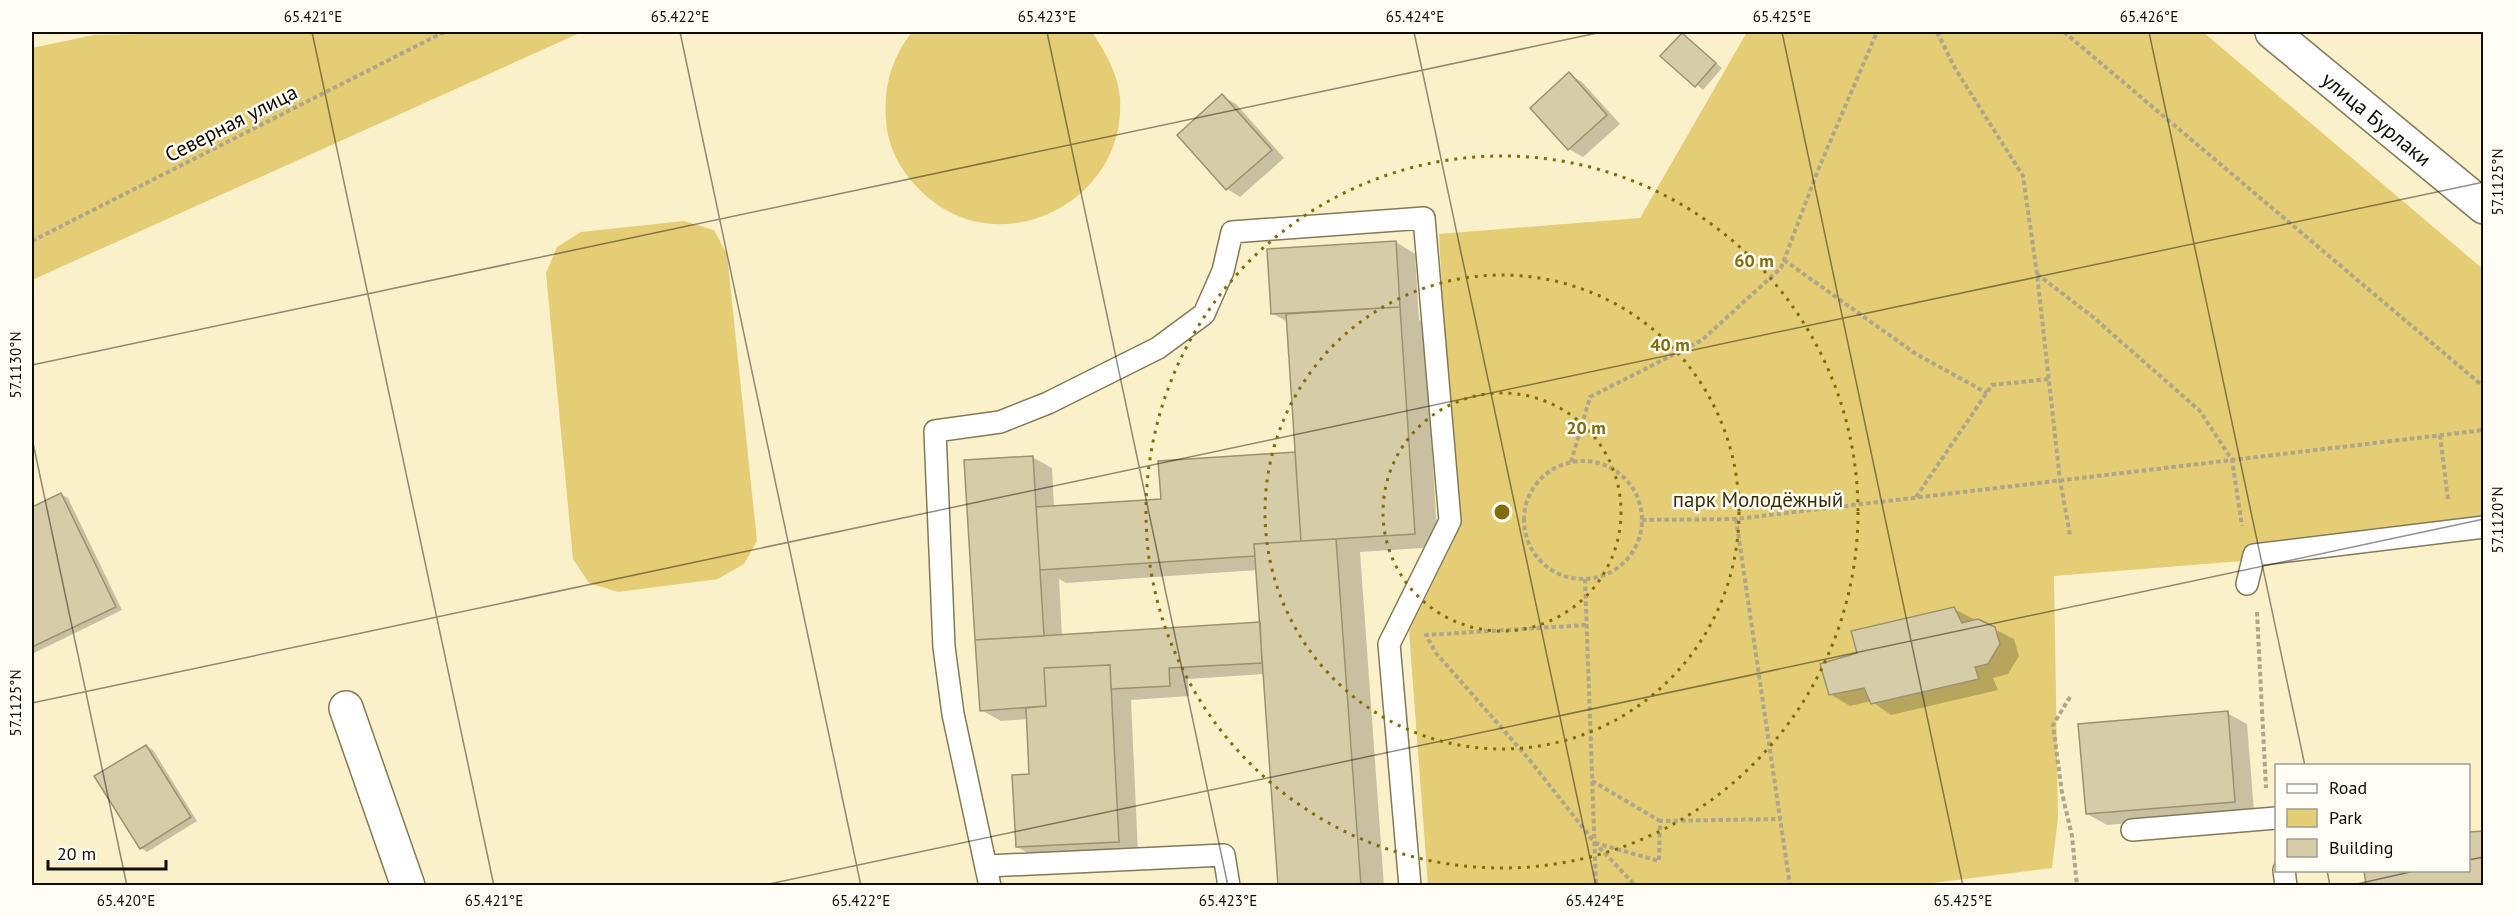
<svg xmlns="http://www.w3.org/2000/svg" width="2515" height="917" font-family="'PT Sans',sans-serif">
<style>
.green{fill:#e5cd75}
.shadow{fill:#0003;fill-rule:evenodd}
.building{fill:#d6cca8;stroke:#9b926f;stroke-width:1.5}
.lines{fill:none;stroke-linecap:round;stroke-linejoin:round}
.service-casing{stroke:#837a58;stroke-width:24}
.minor-casing{stroke:#837a58;stroke-width:36}
.tertiary-casing{stroke:#837a58;stroke-width:36}
.path{stroke:#aea689;stroke-width:4;stroke-dasharray:4.5 3;stroke-linecap:butt}
.service{stroke:#fff;stroke-width:21}
.minor{stroke:#fff;stroke-width:33}
.tertiary{stroke:#fff;stroke-width:33}
.ticks{fill:none;stroke:#100c02;stroke-width:1.5;stroke-opacity:0.45}
.ring{fill:none;stroke:#816c06;stroke-width:3;stroke-dasharray:3 6}
.labels{text-anchor:middle;dominant-baseline:central;stroke-width:5;stroke-linejoin:round;paint-order:stroke}
.street-label{font-size:21px;fill:#100c02;stroke:#fffdf5}
.park-label{font-size:21px;fill:#3b3109;stroke:#fffdf5}
.centre{fill:#816c06;stroke:#fffdf5;stroke-width:3}
.ring-label{font-size:18px;text-anchor:middle;font-weight:bold;fill:#816c06;stroke:#fffdf5;stroke-width:5;stroke-linejoin:round;paint-order:stroke}
.neatline{fill:none;stroke:#100c02;stroke-width:2}
.ticks-label{font-size:15px;text-anchor:middle;fill:#100c02}
</style>
<rect width="100%" height="100%" fill="#faf0ca"/>
<!-- green -->
<path class="green" d="M153,32h429l-550,248v-232l62,-13 52,-1z
M912,32h180c13,20 26,41 28,66 7,105 -122,168 -198,94 -18,-17 -31,-38 -35,-62 -5,-37 2,-69 25,-98z
M1747,32h456l280,237v263l-228,28 -201,16 4,242 -6,50 -143,18 -481,-1 -19,-254 46,-93 -16,-304 201,-16z
M684,221l30,9 13,24 30,287 -13,23 -26,15 -100,13 -29,-9 -16,-24 -27,-286 11,-26 24,-15z"/>
<!-- shadow -->
<path class="shadow" d="M1682,35l40,33 -19,22 -40,-34z
M1569,74l13,8 38,42 -37,33 -14,-8z
M1222,96l14,8 48,54 -44,39 -13,-8z
M1396,242l19,12 4,66 5,2 14,225 -78,5 24,334h-105l-15,-212 -76,5 1,17 -58,4 7,153 -101,5 -20,-11 14,-72 -3,-56 -27,2 -20,-11 51,-253 20,11 2,39 108,-7 -2,-37 136,-10 -8,-131 -15,-8zM1257,570l4,54 -199,12 -3,-57 7,4z
M61,494l7,4 54,112 -90,44v-145z
M1954,609l60,30 5,17 -11,18 -15,4 5,12 -107,25 -20,-14 -21,5 -20,-12 29,-40z
M2227,713l20,11 7,88 -147,13 -20,-11z
M146,746l7,4 44,71 -50,31 -6,-4z"/>
<!-- building -->
<path class="building" d="M1682,33l34,30 -21,24 -35,-31z
M1569,72l38,43 -39,35 -38,-42z
M1222,94l50,56 -46,40 -49,-55z
M1396,241l4,66 -129,7 -4,-65z
M1400,307l15,227 -114,7 -15,-227z
M1295,452l6,89 -47,3 1,12 -215,14 -4,-63 125,-8 -3,-38z
M1033,456l11,180 -69,4 -11,-180z
M61,493l55,114 -84,40v-140z
M1336,539l25,347h-83l-24,-342z
M1954,607l8,16 16,-4 17,8 5,17 -12,20 -13,3 4,12 -108,25 -7,-16 -35,7 -9,-31 37,-11 -6,-22z
M1260,622l2,41 -93,5 1,18 -59,3 -1,-24 -66,3 2,38 -66,5 -5,-71z
M1110,665l9,177 -103,5 -4,-72 17,-1 -3,-66 20,-2 -2,-38z
M2228,711l7,91 -149,12 -8,-90z
M146,745l45,72 -51,32 -46,-73z
M2484,831v55h-118l-2,-16h104v-38z"/>
<g class="lines">
<!-- service casing -->
<g class="service-casing">
<path id="service" d="M2247,584l7,-29 230,-28
M2132,830l144,-12
M987,866l237,-11 5,31
M2284,870l2,16
M990,886l-37,-172 -9,-67 -9,-216 65,-9 48,-19 110,-55 46,-34 19,-43 9,-39 192,-14 26,303 -61,123 21,242"/>
</g>
<!-- minor casing -->
<g class="minor-casing">
<path id="minor" d="M346,708l62,178"/>
</g>
<!-- tertiary casing -->
<g class="tertiary-casing">
<g id="tertiary">
<path id="s1" d="M2272,32l212,175"/>
</g>
</g>
<!-- path -->
<path class="path" d="M1937,32l19,38 67,106 14,98 23,206 10,55
M2064,32l420,355
M32,241l412,-209
M1784,260l132,94 71,39
M2037,274l56,43 107,94 32,49 10,66
M2440,435l8,65
M1524 520a59 59 0 1 1 118 0a59 59 0 1 1-118 0Z
M1571,462l19,-65 112,-57 79,-72 37,-98 59,-138
M1916,497l76,-112 57,-6
M1736,519l54,367
M1642,520l94,-1 748,-89
M1585,579l11,307
M2257,612l9,176
M1586,625l-160,10 10,18 92,105 67,85 41,43
M2070,697l-17,28 9,68 10,43 5,50
M1592,781l68,40
M1595,843l64,18 1,-40 121,-2"/>
<!-- service -->
<use href="#service" class="service"/>
<!-- minor -->
<use href="#minor" class="minor"/>
<!-- tertiary -->
<use href="#tertiary" class="tertiary"/>
</g>
<!-- ticks -->
<path class="ticks" d="M312,32l182,854M680,32l181,854M1047,32l181,854M1414,32l182,854M1782,32l181,854M2149,32l156,734M32,365l1570,-333M32,438l95,448M32,703l2452,-521M2468,860l16,-3M2327,870l3,16M760,886l1724,-367M2348,886l71,-16"/>
<!-- distance rings -->
<g class="ring">
<circle cx="1502" cy="512" r="119"/>
<circle cx="1502" cy="512" r="237"/>
<circle cx="1502" cy="512" r="356"/>
</g>
<g class="labels">
<!-- street labels -->
<g class="street-label">
<text stroke="none"><textPath href="#s1" startOffset="136">улица Бурлаки</textPath></text>
<text transform="translate(231 123) rotate(-27)">Северная улица</text>
</g>
<!-- park labels -->
<g class="park-label">
<text x="1758" y="499">парк Молодёжный</text>
</g>
</g>
<circle cx="1502" cy="512" r="9" class="centre"/>
<g class="ring-label">
<text x="1754" y="267">60 m</text>
<text x="1670" y="351">40 m</text>
<text x="1586" y="434">20 m</text>
</g>
<!-- border -->
<rect width="2515" height="917" fill="none" stroke="#fffdf5" stroke-width="66"/>
<!-- legend -->
<rect x="2275" y="764" width="195" height="108" fill="#fffdf5" stroke="#9f9d94" stroke-width="1.5"/>
<rect x="2287" y="784" width="30" height="9" fill="#ffffff" stroke="#9f9d94" stroke-width="1.5"/>
<text x="2329" y="794" font-size="18" fill="#100c02">Road</text>
<rect x="2287" y="809" width="30" height="18" fill="#e5cd75" stroke="#9f9d94" stroke-width="1.5"/>
<text x="2329" y="824" font-size="18" fill="#100c02">Park</text>
<rect x="2287" y="839" width="30" height="18" fill="#d6cca8" stroke="#9f9d94" stroke-width="1.5"/>
<text x="2329" y="854" font-size="18" fill="#100c02">Building</text>
<!-- scale -->
<path d="M48 860v9h118v-9" fill="none" stroke="#100c02" stroke-width="3"/>
<text x="57" y="860" font-size="18" fill="#100c02" stroke="#fffdf5" stroke-width="4.5" paint-order="stroke">20 m</text>
<rect x="33" y="33" width="2449" height="851" class="neatline"/>
<g class="ticks-label">
<text x="313" y="22">65.421°E</text>
<text x="680" y="22">65.422°E</text>
<text x="1047" y="22">65.423°E</text>
<text x="1415" y="22">65.424°E</text>
<text x="1782" y="22">65.425°E</text>
<text x="2149" y="22">65.426°E</text>
<text transform="translate(2498 182) rotate(-90)" y="5">57.1125°N</text>
<text transform="translate(16 365) rotate(-90)" y="5">57.1130°N</text>
<text transform="translate(2498 520) rotate(-90)" y="5">57.1120°N</text>
<text transform="translate(16 703) rotate(-90)" y="5">57.1125°N</text>
<text x="126" y="906">65.420°E</text>
<text x="494" y="906">65.421°E</text>
<text x="861" y="906">65.422°E</text>
<text x="1228" y="906">65.423°E</text>
<text x="1595" y="906">65.424°E</text>
<text x="1963" y="906">65.425°E</text>
</g>
</svg>
